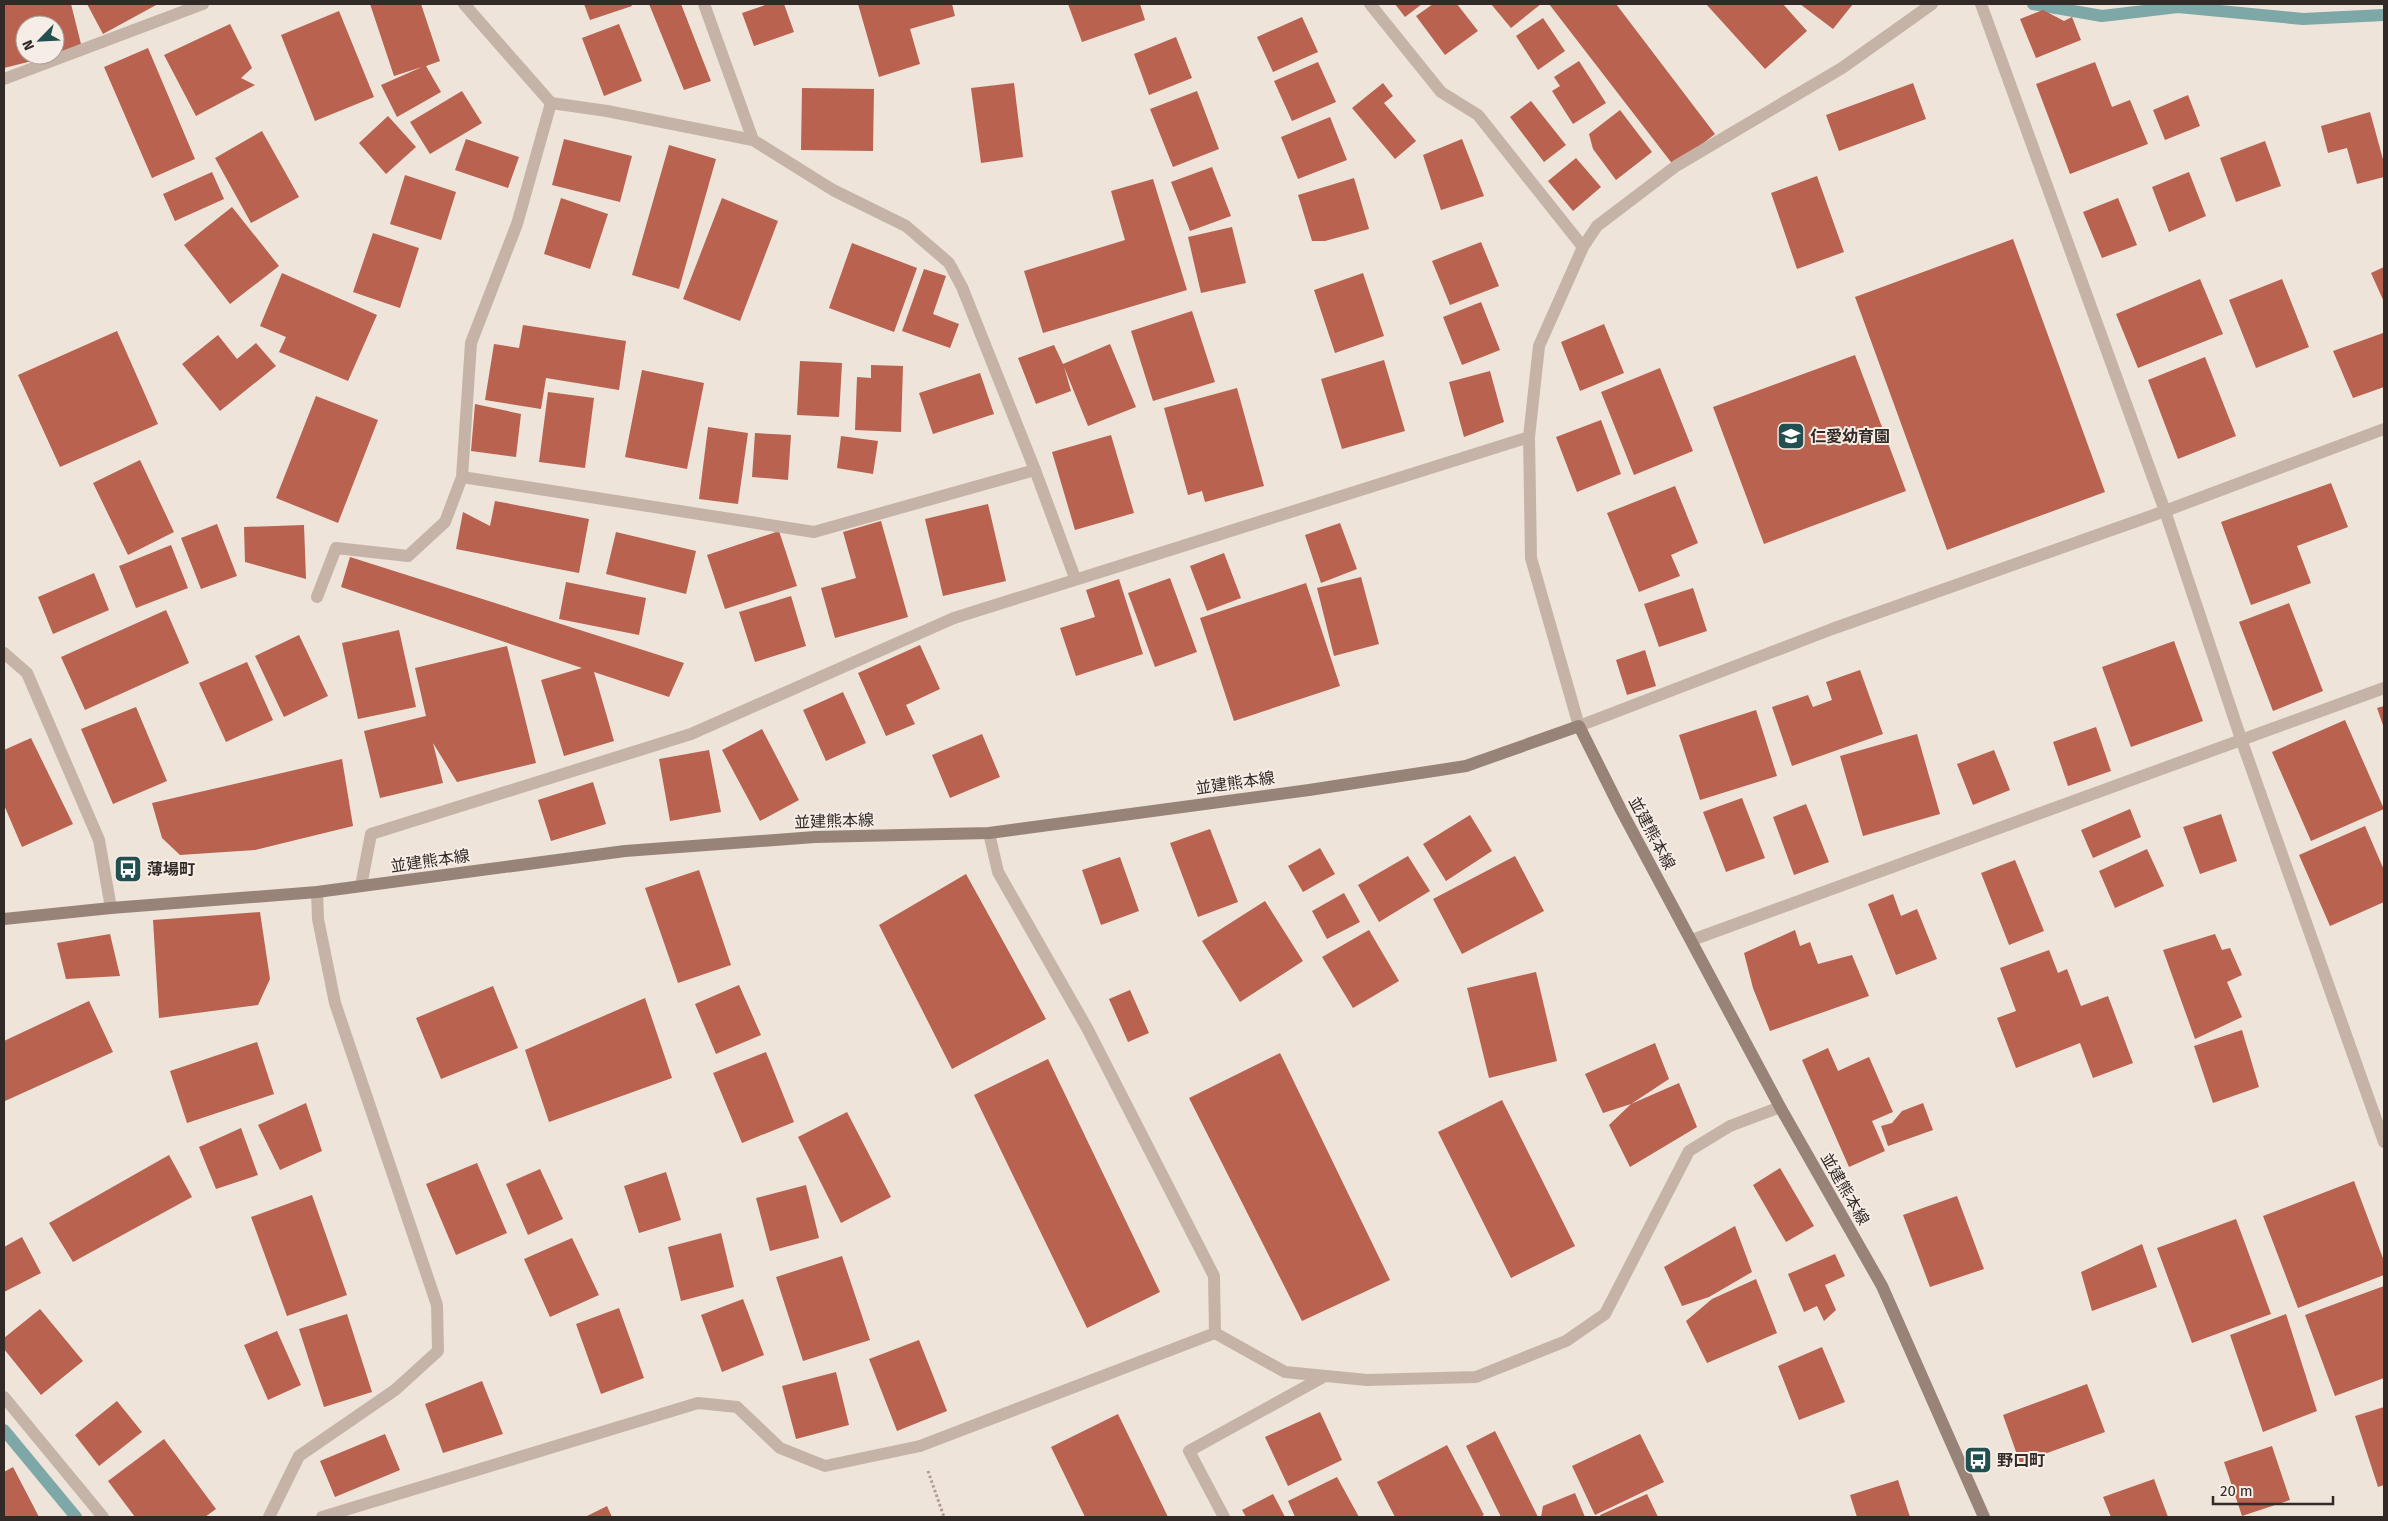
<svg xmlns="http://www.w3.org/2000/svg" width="2388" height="1521" font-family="'Fira Sans','Noto Sans JP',sans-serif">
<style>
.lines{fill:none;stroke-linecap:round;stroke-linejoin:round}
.stream{stroke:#7da8a7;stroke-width:12}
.building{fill:#b8624f}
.path{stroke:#b09d92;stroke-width:3;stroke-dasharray:2.5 2.5;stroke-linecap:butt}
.service{stroke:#c5b3a8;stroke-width:12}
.minor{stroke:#c5b3a8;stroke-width:12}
.tertiary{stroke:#c5b3a8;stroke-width:12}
.secondary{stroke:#988379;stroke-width:12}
.labels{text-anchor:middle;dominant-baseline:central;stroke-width:4;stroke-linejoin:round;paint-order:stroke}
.poi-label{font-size:16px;font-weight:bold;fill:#322a27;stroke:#f6eee6;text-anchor:start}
.street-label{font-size:16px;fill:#322a27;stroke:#f6eee6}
</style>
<rect width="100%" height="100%" fill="#eee4da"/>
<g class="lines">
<!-- stream -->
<path class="stream" d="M2033,4l69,12 76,-9 125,12 81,-4
M4,1430l72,87"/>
</g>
<!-- building -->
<path class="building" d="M4,4h67l11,44 -27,7v-30h-30v30l27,1 -48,12z
M87,4h71l-55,30z
M370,4h51l19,57 -14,5 15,26 -44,25 -16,-32 41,-18 -28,9z
M584,4h47l1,2 -42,14z
M649,4h32l30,77 -27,9z
M768,4h16l10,28 -40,14 -12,-33z
M858,4h94l3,12 -45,13 10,35 -41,13z
M1068,4h72l5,16 -63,22z
M1395,4h27l-17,13z
M1433,4h24l21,27 -33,24 -29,-39z
M1491,4h50l-30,24z
M1549,4h67l99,130 -41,32z
M1706,4h77l24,27 -42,38z
M1800,4h53l-20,25z
M2043,10l21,11 8,-4 9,23 -45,18 -16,-39z
M339,11l35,86 -59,24 -34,-86z
M1302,17l16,35 -45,20 -16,-35z
M1543,18l22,33 -27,19 -22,-34z
M230,24l22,44 -11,10 14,7 -59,31 -32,-61z
M619,24l23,57 -38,15 -22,-58z
M1176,37l16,41 -43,17 -15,-41z
M148,48l47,111 -43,19 -48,-111z
M1579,61l27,42 -33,21 -21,-33 8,-5 -6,-9z
M1318,62l18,40 -44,19 -18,-40z
M2095,62l17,45 18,-7 18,44 -78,30 -34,-90z
M1014,83l9,74 -42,6 -10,-75z
M1383,83l10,13 -9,7 32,38 -21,18 -43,-51z
M1913,83l13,36 -87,32 -13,-36z
M802,88l72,1 -1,62 -72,-1z
M462,91l20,32 -52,31 -20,-32z
M1197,91l22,58 -46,18 -23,-58z
M2188,95l12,31 -35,14 -12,-30z
M1531,101l35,44 -22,17 -34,-45z
M1620,110l32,42 -36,28 -23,-31 -4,-15z
M2370,112l14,51v14l-27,7 -10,-36 -19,5 -7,-27z
M388,116l28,31 -30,27 -27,-31z
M1330,117l17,43 -49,19 -17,-42z
M262,131l37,66 -48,26 -36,-65z
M466,139l53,18 -11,31 -53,-18z
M564,139l68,17 -12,46 -68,-17z
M1462,139l22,57 -43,14 -18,-55z
M2265,141l16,45 -45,16 -16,-44z
M669,145l47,14 -37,130 -47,-14z
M1576,158l25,29 -28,24 -25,-30z
M1212,167l19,49 -41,15 -19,-49z
M212,172l12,27 -49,22 -12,-27z
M2189,172l17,44 -37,16 -17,-45z
M405,175l51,17 -15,48 -51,-16z
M1817,176l27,76 -47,17 -26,-76z
M1354,178l15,51 -44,12h-13l-14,-46z
M1153,179l34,111 -144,43 -19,-62 101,-31 -14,-49z
M561,198l47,16 -18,55 -46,-15z
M722,198l56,23 -38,100 -57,-22z
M2118,198l19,47 -35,13 -19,-46z
M232,207l47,59 -49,38 -46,-59z
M1232,227l14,56 -45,10 -13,-56z
M373,233l46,15 -19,60 -47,-16z
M2013,239l92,253 -158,58 -92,-253z
M1481,242l18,44 -49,19 -18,-44z
M852,243l65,25 -23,64 -65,-24z
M2384,267v35l-13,-29z
M924,269l22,7 -13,38 26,10 -9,24 -48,-17z
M282,273l95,42 -29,66 -69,-29 7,-15 -26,-11z
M1363,273l21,63 -49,17 -21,-63z
M2200,279l23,55 -85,34 -22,-54z
M2282,279l27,68 -53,21 -27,-68z
M1481,302l19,48 -38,15 -19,-48z
M1192,311l23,71 -62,19 -22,-70z
M1604,324l20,49 -44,18 -19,-49z
M523,325l103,16 -7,49 -73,-12 -5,31 -56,-9 9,-56 25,4z
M117,331l41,93 -98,43 -42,-92z
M2383,333l1,54 -31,11 -20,-47z
M218,335l19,24 19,-16 20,23 -56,45 -38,-47z
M1110,344l26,63 -48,19 -24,-59 7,24 -35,13 -18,-46 36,-13 9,19z
M1855,355l51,136 -142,53 -51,-137z
M2205,357l31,79 -58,23 -30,-79z
M1384,360l21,71 -63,18 -21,-70z
M800,361l42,2 -3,54 -42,-2z
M871,365l32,1 -2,66 -46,-2 2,-53 14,1z
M1660,368l33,83 -59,24 -33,-83z
M642,370l62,13 -17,86 -62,-12z
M1490,371l14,51 -40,15 -15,-55z
M980,373l14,41 -61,20 -14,-41z
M1237,388l27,98 -59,16 -3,-11 -14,4 -24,-87z
M548,392l46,6 -9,70 -46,-6z
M316,396l62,24 -40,103 -62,-25z
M475,404l46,10 -5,43 -45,-6z
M1601,420l20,54 -44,18 -21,-55z
M708,427l40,6 -10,71 -39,-5z
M755,433l36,2 -3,45 -36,-3z
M1111,435l23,78 -59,17 -23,-78z
M841,436l37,5 -5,33 -36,-6z
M140,460l34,72 -46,23 -35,-72z
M2331,483l17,44 -51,19 14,37 -60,22 -30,-83z
M1675,486l23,57 -27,12 9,21 -41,16 -32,-79z
M495,501l94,18 -10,54 -123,-24 7,-37 27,14z
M988,504l18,77 -63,15 -18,-77z
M881,521l27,96 -73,21 -14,-50 35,-10 -13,-46z
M1340,523l17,46 -36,14 -16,-48z
M217,524l20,52 -36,13 -20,-51z
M304,525l2,54 -61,-17 -1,-35z
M779,531l18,55 -72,23 -18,-54z
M616,532l80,19 -10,43 -80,-20z
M171,545l17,43 -52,20 -17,-42z
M1224,553l17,45 -34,13 -17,-45z
M350,557l334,106 -15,34 -75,-25 20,69 -50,15 -23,-76 41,-12 -241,-81z
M94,573l15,37 -56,24 -15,-37z
M1361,577l18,67 -45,12 -17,-68z
M1170,578l27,74 -42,15 -27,-74z
M1119,579l24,75 -67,22 -16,-48 35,-11 -9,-27z
M566,582l80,16 -7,37 -80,-16z
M1306,583l34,103 -106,35 -34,-103z
M1693,588l14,43 -48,16 -15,-43z
M791,596l15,50 -51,16 -16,-50z
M2289,603l34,88 -50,20 -34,-89z
M166,610l23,53 -104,47 -24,-53z
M399,630l17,77 -58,12 -16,-76z
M299,635l29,61 -44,21 -29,-61z
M2174,641l29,80 -72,26 -29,-80z
M920,645l20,44 -34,16 9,19 -29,12 -28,-63z
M507,646l29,117 -79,19 -24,-39 10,40 -63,15 -16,-67 62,-15 -11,-48z
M1645,650l11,36 -29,9 -11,-35z
M247,662l26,58 -47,22 -27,-59z
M1860,670l23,64 -91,32 -20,-59 36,-12 5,12 19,-7 -6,-18z
M843,692l23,51 -40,18 -23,-51z
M2384,706v22l-7,-20z
M136,707l31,74 -54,23 -32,-75z
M1756,710l21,66 -77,24 -21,-65z
M2345,720l39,89 -73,32 -39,-89z
M2096,727l15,44 -43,15 -15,-44z
M762,729l37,71 -39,21 -38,-71z
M982,734l18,43 -50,21 -18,-43z
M1917,734l23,80 -77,22 -23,-80z
M31,738l42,86 -51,23 -18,-42v-55z
M709,750l12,62 -51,9 -11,-62z
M1994,750l16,40 -37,15 -16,-41z
M342,759l11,67 -98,24 -75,5 -18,-17 -10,-35z
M593,782l13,42 -55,17 -13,-41z
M1742,798l23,60 -39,14 -23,-60z
M1806,804l23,58 -35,13 -21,-58z
M2130,809l11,28 -48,21 -12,-28z
M2221,814l16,47 -37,13 -17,-47z
M1470,815l22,36 -46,30 -23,-37z
M2365,826l19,44v32l-54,24 -31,-71z
M1210,829l28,73 -40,15 -28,-74z
M1320,848l15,26 -32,18 -15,-26z
M2147,849l17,37 -49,22 -16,-37z
M1408,856l22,35 -51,31 -21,-37z
M1515,856l29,55 -82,43 -29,-55z
M1120,857l19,54 -38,14 -19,-55z
M2015,860l29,71 -35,14 -28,-72z
M699,870l32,95 -53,18 -33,-95z
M966,874l80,145 -94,50 -73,-144z
M1344,893l16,29 -33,17 -15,-28z
M1893,894l8,22 16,-7 20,50 -41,16 -28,-71z
M1265,901l38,60 -63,41 -38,-61z
M260,912l10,67 -12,26 -99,13 -6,-98z
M1369,930l30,51 -46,27 -31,-51z
M1795,930l5,16 10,-4 8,22 34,-9 17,41 -99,35 -17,-43 -9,-35z
M110,934l10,42 -54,3 -9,-36z
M2215,934l7,16 8,-2 12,27 -15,7 15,35 -47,22 -32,-89z
M2049,950l9,23 9,-4 14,37 27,-10 25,67 -40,15 -13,-35 -64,25 -19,-50 19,-7 -16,-43z
M1536,972l21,89 -68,17 -22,-90z
M739,985l22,50 -45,19 -21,-50z
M493,986l25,62 -77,31 -25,-61z
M1130,990l19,43 -21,9 -19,-43z
M645,998l27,80 -123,44 -24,-72z
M89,1001l24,51 -108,49 -1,-60z
M2242,1030l17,57 -46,16 -19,-57z
M257,1042l17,52 -87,29 -17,-52z
M1655,1043l14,36 -38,25 -28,9 -18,-39z
M1828,1048l10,23 31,-14 24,55 -21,9 13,30 -36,16 -47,-107z
M766,1052l28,70 -52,21 -29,-70z
M1280,1053l110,227 -88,41 -113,-223z
M1048,1059l112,233 -73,36 -113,-233z
M1679,1083l18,44 -67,40 -21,-42 22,-21z
M1502,1100l73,146 -64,32 -73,-146z
M306,1103l16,48 -42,19 -22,-45z
M1923,1103l10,27 -45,16 -7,-20 11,-3 10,-12z
M847,1112l44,85 -50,26 -43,-86z
M241,1128l17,47 -42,14 -17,-42z
M169,1155l23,42 -119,65 -24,-39z
M477,1163l30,70 -51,22 -30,-71z
M1780,1168l34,58 -28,16 -33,-57z
M540,1169l23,50 -35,16 -22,-51z
M666,1172l15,48 -42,13 -15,-47z
M2354,1181l30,80v14l-86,33 -35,-92z
M806,1185l13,53 -49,13 -14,-53z
M312,1195l35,100 -60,21 -36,-99z
M1957,1196l27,73 -54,18 -27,-72z
M2236,1219l35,95 -79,29 -35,-95z
M1735,1226l17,46 -43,25 -27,9 -18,-39z
M721,1233l13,54 -53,14 -13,-54z
M22,1237l19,36 -37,19v-45z
M572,1238l27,57 -49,22 -26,-58z
M2142,1244l15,43 -65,24 -11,-39z
M1835,1254l10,22 -20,9 11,25 -12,11 -7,-15 -13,6 -16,-38z
M842,1256l28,84 -67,21 -27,-84z
M1756,1279l21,54 -70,30 -21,-42 26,-22z
M2384,1286v92l-49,18 -30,-81z
M743,1299l21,56 -42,17 -21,-57z
M619,1308l25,70 -43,16 -25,-70z
M40,1309l43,52 -42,34 -37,-46v-11z
M347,1314l25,78 -48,15 -25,-78z
M2286,1314l31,97 -54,21 -33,-97z
M277,1331l24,54 -33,15 -24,-55z
M919,1340l28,71 -50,20 -28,-72z
M1822,1347l23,55 -46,18 -21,-54z
M836,1372l13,53 -53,14 -14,-53z
M482,1381l21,53 -60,19 -18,-49z
M2087,1384l18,48 -85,31 -17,-48z
M117,1401l25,31 -43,34 -24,-31z
M2384,1407v78l-6,2 -23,-71z
M1320,1412l22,48 -54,26 -23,-49z
M1118,1414l50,103h-83l-34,-70z
M1495,1431l43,86h-37l-35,-71z
M385,1434l15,36 -65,27 -15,-36z
M1640,1434l24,48 -69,33 -23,-49z
M164,1439l52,70 -11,8h-70l-27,-36z
M1447,1445l37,70 -4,2h-85l-18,-35z
M2272,1446l18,54 -48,16 -18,-54z
M13,1467l26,50h-35v-45z
M1337,1477l22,40h-64l-7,-16z
M2154,1479l14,38h-57l-8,-20z
M1898,1480l12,37h-53l-7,-22z
M1575,1493l10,24h-44l2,-11z
M1273,1494l12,23h-39l-4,-7z
M1647,1494l11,23h-57l-1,-2z
M607,1506l5,11h-27z"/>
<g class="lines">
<!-- path -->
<path class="path" d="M928,1471l16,46"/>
<!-- service -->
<path class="service" d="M4,79l199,-75
M462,477l352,55 221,-62
M317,597l19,-49 72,8 37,-34 17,-45 9,-134 46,-119 34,-121
M361,886l10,-52 320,-100 263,-116
M1692,940l692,-252
M4,1397l99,120
M322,1517l376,-114 39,4 43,41 45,18 95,-20
M1224,1517l-35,-66 136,-75"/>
<!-- minor -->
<path class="minor" d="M464,4l87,99 56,8 146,29 80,50 73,36 43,37 13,24 73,183 40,108
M704,4l49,136
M1370,4l71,88 37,23 105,132
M1981,4l184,507 76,228 143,403
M954,618l575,-181
M4,653l23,20 72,167 12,68
M1579,726l-48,-168 -2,-121 10,-91 44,-99 14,-21 79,-60 166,-98 90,-64
M989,833l9,39 89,156 127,248 1,57 70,39 82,8 109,-3 90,-36 39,-27 84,-163 41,-25 50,-19
M920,1446l295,-113
M269,1517l30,-61 96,-66 43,-39 -1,-46 -102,-302 -17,-84 -1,-27"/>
<!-- tertiary -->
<path class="tertiary" d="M1579,726l253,-97 333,-118 219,-82"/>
<!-- secondary -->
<path class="secondary" d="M4,919l107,-11 206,-16 308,-41 190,-14 174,-4 320,-43 157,-24 113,-40 42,84 159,297 102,179 102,231"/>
</g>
<!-- icons -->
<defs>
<g id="school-square" transform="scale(1.4375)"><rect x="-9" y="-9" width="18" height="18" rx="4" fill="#224f4f" stroke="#f6eee6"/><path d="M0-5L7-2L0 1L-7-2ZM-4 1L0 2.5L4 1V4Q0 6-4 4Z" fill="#fff"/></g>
<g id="bus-square" transform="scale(1.4375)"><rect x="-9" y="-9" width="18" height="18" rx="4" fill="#224f4f" stroke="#f6eee6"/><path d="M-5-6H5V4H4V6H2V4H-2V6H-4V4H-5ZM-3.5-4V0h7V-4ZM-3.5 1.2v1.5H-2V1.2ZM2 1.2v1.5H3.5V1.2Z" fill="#fff"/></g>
</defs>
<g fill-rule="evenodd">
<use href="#school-square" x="1791" y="436"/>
<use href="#bus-square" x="128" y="869"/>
<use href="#bus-square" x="1978" y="1460"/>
</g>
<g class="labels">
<!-- poi labels -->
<g class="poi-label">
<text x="1810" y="436">仁愛幼育園</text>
<text x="147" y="869">薄場町</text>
<text x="1997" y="1460">野口町</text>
</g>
<!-- street labels -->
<g class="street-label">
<text transform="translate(1235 783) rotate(-8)">並建熊本線</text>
<text transform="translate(834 821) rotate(-2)">並建熊本線</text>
<text transform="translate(1652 833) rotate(62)">並建熊本線</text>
<text transform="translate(430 861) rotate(-8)">並建熊本線</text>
<text transform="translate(1845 1189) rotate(60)">並建熊本線</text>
</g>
</g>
<!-- border -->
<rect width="2388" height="1521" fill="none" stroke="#322a27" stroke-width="10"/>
<!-- north arrow -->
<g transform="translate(40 40) rotate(246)"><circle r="24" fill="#f6eee6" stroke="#a8a09a"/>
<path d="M0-4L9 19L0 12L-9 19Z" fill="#224f4f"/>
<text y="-8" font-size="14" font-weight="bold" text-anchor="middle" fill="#322a27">N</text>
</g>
<!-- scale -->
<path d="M2213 1496v8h120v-8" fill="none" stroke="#322a27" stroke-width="2.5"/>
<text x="2220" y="1496" font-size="15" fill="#322a27" stroke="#f6eee6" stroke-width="4" paint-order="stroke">20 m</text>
</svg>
